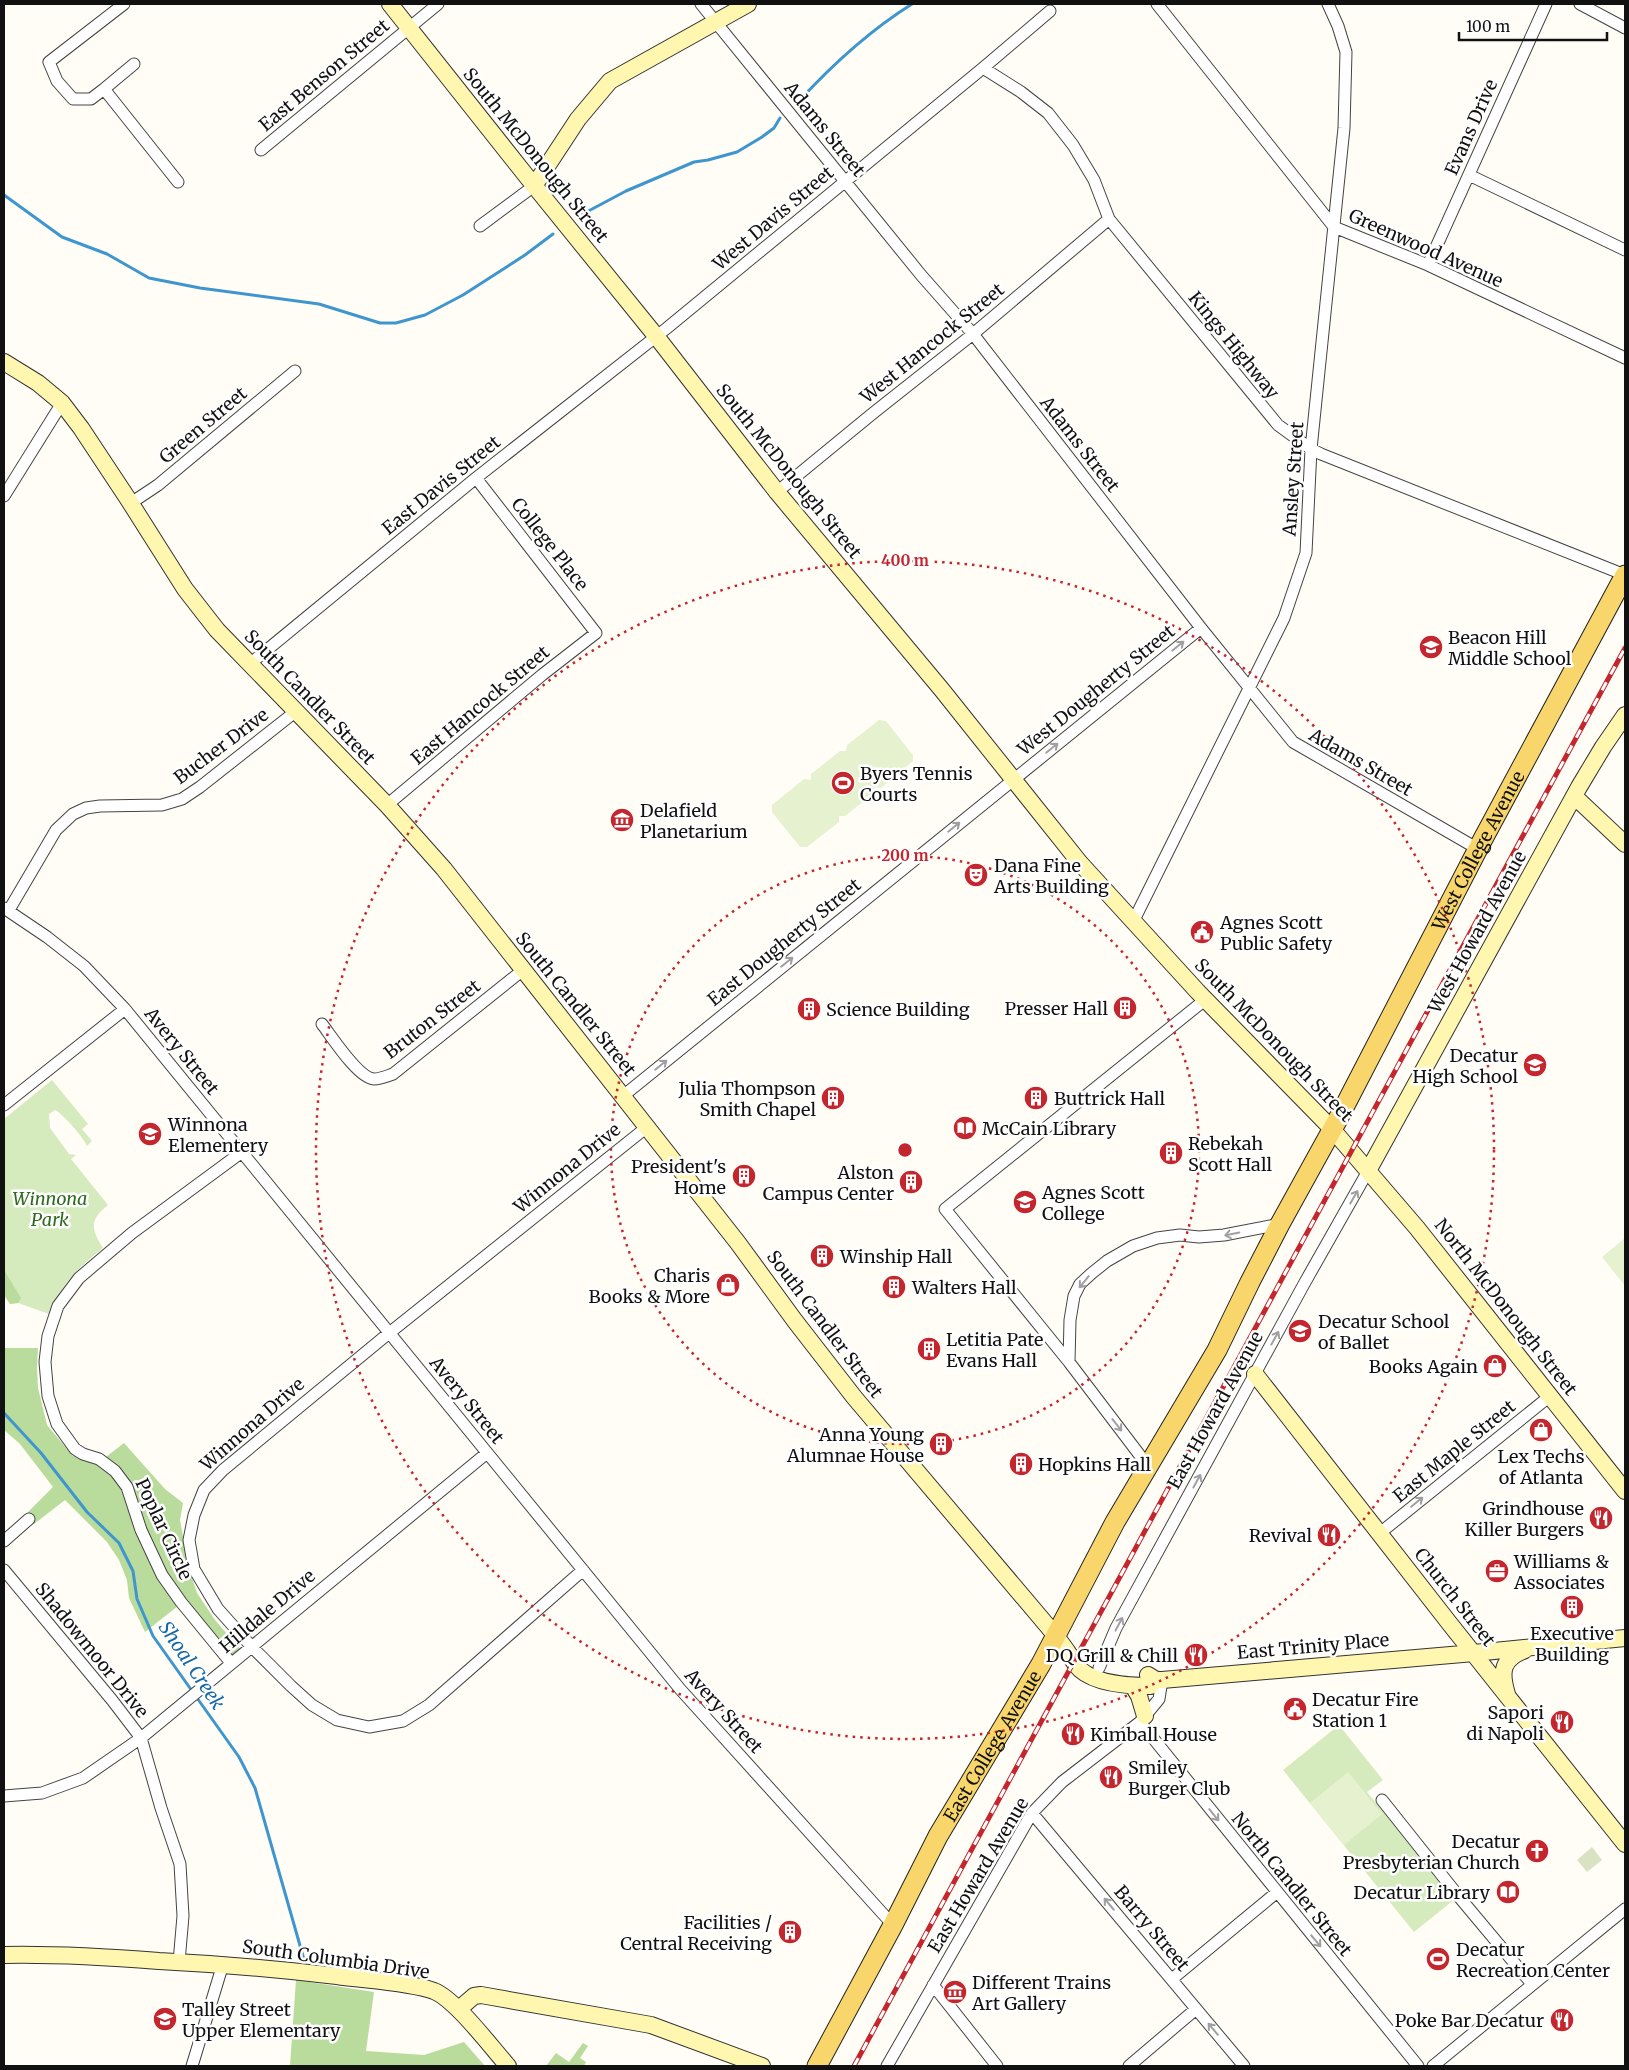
<svg xmlns="http://www.w3.org/2000/svg" width="1629" height="2070" font-family="Merriweather,serif">
<style>
.green{fill:#d5ebbd}
.forest{fill:#b9dc9c}
.cemetery{fill:#d9e3c4}
.pitch{fill:#e6f2cf}
.lines{fill:none;stroke-linecap:round;stroke-linejoin:round}
.stream{stroke:#3f96cf;stroke-width:3}
.street-casing{stroke:#444;stroke-width:13}
.secondary-casing{stroke:#333;stroke-width:18}
.primary-casing{stroke:#222;stroke-width:21}
.street{stroke:#fff;stroke-width:11}
.secondary{stroke:#fff6b0;stroke-width:16}
.primary{stroke:#f9d66b;stroke-width:19}
.rail-casing{stroke:#c4262e;stroke-width:5}
.rail{stroke:#fff;stroke-width:3;stroke-dasharray:9;stroke-linecap:butt}
.oneway{stroke:#a0a0a0}
.ring{fill:none;stroke:#c4262e;stroke-width:2.5;stroke-dasharray:2.5 5}
.labels{text-anchor:middle;dominant-baseline:central;stroke-width:5;stroke-linejoin:round;paint-order:stroke}
.street-label{font-size:18px;fill:#111;stroke:#fff}
.poi-label{font-size:18px;fill:#111;stroke:#fff;text-anchor:start}
.park-label{font-size:18px;font-style:italic;fill:#2f6b1f;stroke:#fff}
.water-label{font-size:19px;font-style:italic;fill:#1768a6;stroke:#fff}
.centre{fill:#c4262e;stroke:#fff;stroke-width:2.5}
.ring-label{font-size:15px;text-anchor:middle;font-weight:bold;fill:#c4262e;stroke:#fff;stroke-width:5;stroke-linejoin:round;paint-order:stroke}
</style>
<rect width="100%" height="100%" fill="#fffdf5"/>
<!-- green -->
<path class="green" d="M52,1080l36,44 -6,5 10,12 -5,5c-3,-8 -24,-32 -32,-36l-6,4 1,14 19,26 7,1 -5,4 37,46c-19,15 -17,24 -5,43 -27,22 -39,33 -54,66l-31,-11 -8,1 -6,-9v-176z
M1339,1725l44,55 -16,12 88,107 -41,33 -131,-162z"/>
<!-- forest -->
<path class="forest" d="M4,1270l17,28 -3,5 -8,1 -6,-9z
M4,1348h34l-1,20 1,20 9,37 26,31 33,1 18,-14 41,46 18,14 -3,17 9,49 8,24 18,27 25,29 -15,12 -47,-55 -33,26 -16,-34 -2,-18 -8,-20 -12,-18 -42,-42 -31,24 -9,-9 28,-28 -33,-43 -16,-14z
M296,1980l78,12 -8,59 58,4 40,-13 21,24h-195z
M583,2043l5,3 -8,12 6,4 -2,4h-38l10,-13 13,9z"/>
<!-- cemetery -->
<path class="cemetery" d="M1592,1847l10,13 -15,12 -10,-12z"/>
<!-- pitch -->
<path class="pitch" d="M879,720l7,1 27,34v6l-32,27 -6,-1 -1,6 -29,23h-6v6l-32,25h-7l-28,-35v-7l32,-26 7,1v-6l29,-23h6l1,-6z
M1625,1238v48l-23,-29z
M1348,1772l34,42 -38,31 -34,-42z"/>
<g class="lines">
<!-- stream -->
<path class="stream" d="M799,101c34,-37 70,-70 113,-97
M4,195l58,42 45,17 42,24 51,10 119,16 61,19h16l29,-8 38,-20 62,-40 28,-21
M579,216l47,-25 68,-29 14,-2 29,-8 25,-15 12,-9 6,-10
M4,1413l37,40 46,59 32,31 14,28 4,28 16,37 86,121 16,31 50,175"/>
<!-- street casing -->
<g class="street-casing">
<path id="street" d="M124,4l-75,58 8,19 16,18h18l13,-10 74,93
M701,4l220,271 52,59 228,294 92,114 185,107
M1157,4l177,223 94,38 197,93
M1580,4l45,24
M983,68l38,24 27,21 25,32 21,35 15,39 169,206 33,24 10,5 304,121
M104,89l30,-25
M261,150l177,-146
M1469,175l156,75
M480,226l54,-40
M1428,265l118,-261
M777,492l95,-78 101,-80 136,-115
M4,496l58,-93
M131,503l27,-18 137,-114
M251,663l225,-185 191,-150 316,-260 67,-57
M387,805l155,-130 54,-42 -120,-155
M4,908l43,29 37,29 41,43 555,680 213,236
M9,910l47,-80 17,-16 13,-6 14,-2 62,-1 20,-6 18,-12 95,-75
M1133,922l151,-304 22,-65 5,-104 33,-321 2,-76 -8,-26 -10,-22
M322,1024c10,13 36,54 52,55 6,0 13,-3 19,-5l130,-104
M623,1096l578,-468
M4,1105l121,-96
M1069,1362l-124,-153 261,-210
M1148,1466l-79,-104 1,-42 4,-24 6,-12 12,-11 15,-12 26,-15 24,-8 23,-3 19,2 25,-2 56,-11
M1380,1533l170,-137
M4,1541l25,-22
M4,1570l108,130 29,38 20,70 19,56 3,52 -4,46
M583,1570l-154,135 -26,16 -34,6 -32,-7 -25,-15 -21,-19 -40,-40 -33,-37 -24,-40 -5,-29 5,-25 10,-25 19,-20 160,-132 264,-211
M231,1663l-50,-61 -19,-27 -21,-45 -14,-43 -12,-16 -16,-12 -16,-5 -8,-5 -18,-25 -9,-28 -3,-34 3,-26 10,-30 21,-28 53,-45 110,-81
M1099,1668l17,-40 188,-344 64,-113
M1140,1722l278,344
M4,1796l38,-3 41,-15 58,-40 346,-285
M1382,1800l78,98 72,86
M1032,1813l212,253
M1172,1979l104,-86
M933,1985l64,81
M192,2066l31,-102
M887,2066l145,-253 30,-31 78,-60 19,-23 3,-19
M1129,2066l67,-57
M1433,2066l192,-157"/>
</g>
<!-- secondary casing -->
<g class="secondary-casing">
<path id="secondary" d="M390,4l138,174 128,158 121,156 165,198 138,173 118,129 134,137 85,99 208,263
M534,186l44,-67 32,-38 138,-77
M4,362l34,21 24,20 19,25 47,71 57,90 32,41 170,175 57,64 294,374 57,78 59,76 202,239c7,9 14,19 20,29 14,19 54,21 75,21l5,-6
M1574,796l51,48
M1368,1171l211,-384 24,-40 22,-32
M1255,1374l195,250 175,220
M1148,1675l8,5h6l312,-27 151,-15
M1133,1686l6,10 6,20
M1507,1694c-7,-23 -5,-35 18,-44
M4,1955c52,-1 103,2 155,6 59,3 119,8 178,15 27,4 72,6 97,15 22,9 57,56 74,75
M459,2009l15,-13 7,-1 170,30 111,41"/>
</g>
<!-- primary casing -->
<g class="primary-casing">
<g id="primary">
<path id="s1" d="M817,2066l76,-141 45,-89 103,-172 74,-142 102,-172 33,-68 30,-58 58,-105 145,-280 142,-264"/>
</g>
</g>
<!-- street -->
<use href="#street" class="street"/>
<!-- secondary -->
<use href="#secondary" class="secondary"/>
<!-- primary -->
<use href="#primary" class="primary"/>
<!-- rail casing -->
<g class="rail-casing">
<path id="rail" d="M854,2066l771,-1418"/>
</g>
<!-- rail -->
<use href="#rail" class="rail"/>
</g>
<!-- one-way arrows -->
<defs><path id="oneway-shaft" d="M-6 0H5M1.5-3L5.5 0L1.5 3" fill="none" stroke-width="1.6" stroke-linecap="round" stroke-linejoin="round" transform="scale(1.25)"/></defs>
<g class="oneway">
<use href="#oneway-shaft" transform="translate(1178 646) rotate(-39)"/>
<use href="#oneway-shaft" transform="translate(1052 748) rotate(-39)"/>
<use href="#oneway-shaft" transform="translate(954 827) rotate(-39)"/>
<use href="#oneway-shaft" transform="translate(787 962) rotate(-39)"/>
<use href="#oneway-shaft" transform="translate(661 1065) rotate(-39)"/>
<use href="#oneway-shaft" transform="translate(1354 1197) rotate(-60)"/>
<use href="#oneway-shaft" transform="translate(1232 1234) rotate(169)"/>
<use href="#oneway-shaft" transform="translate(1084 1282) rotate(129)"/>
<use href="#oneway-shaft" transform="translate(1275 1338) rotate(-61)"/>
<use href="#oneway-shaft" transform="translate(1117 1425) rotate(52)"/>
<use href="#oneway-shaft" transform="translate(1197 1481) rotate(-61)"/>
<use href="#oneway-shaft" transform="translate(1417 1502) rotate(-39)"/>
<use href="#oneway-shaft" transform="translate(1119 1624) rotate(-62)"/>
<use href="#oneway-shaft" transform="translate(1214 1815) rotate(51)"/>
<use href="#oneway-shaft" transform="translate(1109 1904) rotate(-130)"/>
<use href="#oneway-shaft" transform="translate(1316 1941) rotate(50)"/>
<use href="#oneway-shaft" transform="translate(1213 2029) rotate(-130)"/>
</g>
<!-- distance rings -->
<g class="ring">
<circle cx="905" cy="1150" r="294"/>
<circle cx="905" cy="1150" r="589"/>
</g>
<!-- icons -->
<defs>
<g id="school-disc" transform="scale(1.25)"><circle r="9.5" fill="#c4262e" stroke="#fff"/><path d="M0-5L7-2L0 1L-7-2ZM-4 1L0 2.5L4 1V4Q0 6-4 4Z" fill="#fff"/></g>
<g id="stadium-disc" transform="scale(1.25)"><circle r="9.5" fill="#c4262e" stroke="#fff"/><path d="M0-5a6.5 5 0 1 0 0 10a6.5 5 0 1 0 0-10ZM-3.5-1.8h7v3.6h-7Z" fill="#fff"/></g>
<g id="museum-disc" transform="scale(1.25)"><circle r="9.5" fill="#c4262e" stroke="#fff"/><path d="M0-6L6-3V-2H-6V-3ZM-5-1h2V3h-2ZM-1-1h2V3h-2ZM3-1h2V3H3ZM-6 4H6V6H-6Z" fill="#fff"/></g>
<g id="theatre-disc" transform="scale(1.25)"><circle r="9.5" fill="#c4262e" stroke="#fff"/><path d="M-5-5.5Q0-4 5-5.5V0Q5 5 0 6Q-5 5-5 0ZM-3.3-2.5H-1v1.5H-3.3ZM1-2.5H3.3v1.5H1ZM-2.8 1Q0 5.5 2.8 1Z" fill="#fff"/></g>
<g id="civic-disc" transform="scale(1.25)"><circle r="9.5" fill="#c4262e" stroke="#fff"/><path d="M-.6-6.5H3V-4.5H.6V-3L4-1V1h2V6H-6V1h2V-1L-.6-3ZM-1.2 2.5V6h2.4V2.5Z" fill="#fff"/></g>
<g id="building-disc" transform="scale(1.25)"><circle r="9.5" fill="#c4262e" stroke="#fff"/><path d="M-4-6H4V6H1V3H-1V6H-4ZM-2.5-4.3h1.7v1.8h-1.7ZM.8-4.3h1.7v1.8H.8ZM-2.5-1h1.7V.8h-1.7ZM.8-1h1.7V.8H.8Z" fill="#fff"/></g>
<g id="library-disc" transform="scale(1.25)"><circle r="9.5" fill="#c4262e" stroke="#fff"/><path d="M-6-4Q-3-5.5-.7-3.5V5Q-3 3-6 4ZM6-4Q3-5.5 .7-3.5V5Q3 3 6 4Z" fill="#fff"/></g>
<g id="university-disc" transform="scale(1.25)"><circle r="9.5" fill="#c4262e" stroke="#fff"/><path d="M0-5L7-2L0 1L-7-2ZM-4 1L0 2.5L4 1V4Q0 6-4 4Z" fill="#fff"/></g>
<g id="shop-disc" transform="scale(1.25)"><circle r="9.5" fill="#c4262e" stroke="#fff"/><path d="M-5-2.5h2.3a2.7 3.5 0 0 1 5.4 0H5L5.5 6h-11ZM-1.5-2.5h3a1.5 2.3 0 0 0-3 0Z" fill="#fff"/></g>
<g id="restaurant-disc" transform="scale(1.25)"><circle r="9.5" fill="#c4262e" stroke="#fff"/><path d="M-5-6h1v4h1v-4h1v4h1v-4h1v5L-1.5 .5V6h-2V.5L-5-1ZM5-6V6H3V1.5H1.5Q1.5-4 5-6Z" fill="#fff"/></g>
<g id="office-disc" transform="scale(1.25)"><circle r="9.5" fill="#c4262e" stroke="#fff"/><path d="M-6-3h4V-5.5h4V-3h4V5H-6ZM-1-4.5V-3h2v-1.5ZM-6 0V1H6V0Z" fill="#fff"/></g>
<g id="church-disc" transform="scale(1.25)"><circle r="9.5" fill="#c4262e" stroke="#fff"/><path d="M-1.2-6h2.4v3.5h3.3v2.4h-3.3V6h-2.4V-.1h-3.3v-2.4h3.3Z" fill="#fff"/></g>
</defs>
<g fill-rule="evenodd">
<use href="#school-disc" x="1431" y="647"/>
<use href="#stadium-disc" x="843" y="783"/>
<use href="#museum-disc" x="622" y="820"/>
<use href="#theatre-disc" x="976" y="875"/>
<use href="#civic-disc" x="1202" y="932"/>
<use href="#building-disc" x="1125" y="1008"/>
<use href="#building-disc" x="809" y="1009"/>
<use href="#school-disc" x="1535" y="1065"/>
<use href="#building-disc" x="833" y="1098"/>
<use href="#building-disc" x="1036" y="1098"/>
<use href="#library-disc" x="965" y="1128"/>
<use href="#school-disc" x="150" y="1134"/>
<use href="#building-disc" x="1171" y="1153"/>
<use href="#building-disc" x="744" y="1176"/>
<use href="#building-disc" x="911" y="1182"/>
<use href="#university-disc" x="1025" y="1202"/>
<use href="#building-disc" x="822" y="1256"/>
<use href="#shop-disc" x="728" y="1285"/>
<use href="#building-disc" x="894" y="1287"/>
<use href="#school-disc" x="1300" y="1331"/>
<use href="#building-disc" x="929" y="1349"/>
<use href="#shop-disc" x="1495" y="1366"/>
<use href="#shop-disc" x="1541" y="1430"/>
<use href="#building-disc" x="941" y="1444"/>
<use href="#building-disc" x="1021" y="1464"/>
<use href="#restaurant-disc" x="1601" y="1518"/>
<use href="#restaurant-disc" x="1329" y="1535"/>
<use href="#office-disc" x="1497" y="1571"/>
<use href="#building-disc" x="1572" y="1607"/>
<use href="#restaurant-disc" x="1196" y="1655"/>
<use href="#civic-disc" x="1295" y="1709"/>
<use href="#restaurant-disc" x="1562" y="1722"/>
<use href="#restaurant-disc" x="1073" y="1734"/>
<use href="#restaurant-disc" x="1111" y="1777"/>
<use href="#church-disc" x="1537" y="1851"/>
<use href="#library-disc" x="1508" y="1892"/>
<use href="#building-disc" x="790" y="1932"/>
<use href="#stadium-disc" x="1438" y="1959"/>
<use href="#museum-disc" x="955" y="1992"/>
<use href="#school-disc" x="165" y="2019"/>
<use href="#restaurant-disc" x="1562" y="2020"/>
</g>
<g class="labels">
<!-- street labels -->
<g class="street-label">
<text transform="translate(324 75) rotate(-40)">East Benson Street</text>
<text transform="translate(1471 127) rotate(-66)">Evans Drive</text>
<text transform="translate(825 129) rotate(51)">Adams Street</text>
<text transform="translate(536 155) rotate(51)">South McDonough Street</text>
<text transform="translate(773 218) rotate(-40)">West Davis Street</text>
<text transform="translate(1426 248) rotate(24)">Greenwood Avenue</text>
<text transform="translate(932 343) rotate(-39)">West Hancock Street</text>
<text transform="translate(1234 345) rotate(51)">Kings Highway</text>
<text transform="translate(203 425) rotate(-40)">Green Street</text>
<text transform="translate(1080 444) rotate(52)">Adams Street</text>
<text transform="translate(789 471) rotate(51)">South McDonough Street</text>
<text transform="translate(1293 479) rotate(-86)">Ansley Street</text>
<text transform="translate(441 485) rotate(-39)">East Davis Street</text>
<text transform="translate(550 544) rotate(52)">College Place</text>
<text transform="translate(1096 690) rotate(-39)">West Dougherty Street</text>
<text transform="translate(310 697) rotate(46)">South Candler Street</text>
<text transform="translate(480 705) rotate(-40)">East Hancock Street</text>
<text transform="translate(221 746) rotate(-37)">Bucher Drive</text>
<text transform="translate(1361 762) rotate(30)">Adams Street</text>
<text stroke="none"><textPath href="#s1" startOffset="1384">West College Avenue</textPath></text>
<text transform="translate(1477 932) rotate(-61)">West Howard Avenue</text>
<text transform="translate(784 942) rotate(-39)">East Dougherty Street</text>
<text transform="translate(576 1004) rotate(51)">South Candler Street</text>
<text transform="translate(432 1019) rotate(-38)">Bruton Street</text>
<text transform="translate(1274 1040) rotate(46)">South McDonough Street</text>
<text transform="translate(182 1051) rotate(51)">Avery Street</text>
<text transform="translate(567 1168) rotate(-39)">Winnona Drive</text>
<text transform="translate(1506 1307) rotate(52)">North McDonough Street</text>
<text transform="translate(825 1324) rotate(53)">South Candler Street</text>
<text transform="translate(467 1400) rotate(51)">Avery Street</text>
<text transform="translate(1215 1410) rotate(-61)">East Howard Avenue</text>
<text transform="translate(252 1424) rotate(-41)">Winnona Drive</text>
<text transform="translate(1454 1451) rotate(-39)">East Maple Street</text>
<text transform="translate(164 1529) rotate(65)">Poplar Circle</text>
<text transform="translate(1455 1597) rotate(52)">Church Street</text>
<text transform="translate(267 1611) rotate(-40)">Hilldale Drive</text>
<text transform="translate(1313 1646) rotate(-5)">East Trinity Place</text>
<text transform="translate(92 1650) rotate(51)">Shadowmoor Drive</text>
<text transform="translate(724 1711) rotate(48)">Avery Street</text>
<text stroke="none"><textPath href="#s1" startOffset="365">East College Avenue</textPath></text>
<text transform="translate(978 1875) rotate(-59)">East Howard Avenue</text>
<text transform="translate(1292 1884) rotate(51)">North Candler Street</text>
<text transform="translate(1152 1928) rotate(50)">Barry Street</text>
<text transform="translate(336 1959) rotate(8)">South Columbia Drive</text>
</g>
<!-- poi labels -->
<g class="poi-label">
<text x="1448" y="637">Beacon Hill<tspan x="1448" dy="21">Middle School</tspan></text>
<text x="860" y="773">Byers Tennis<tspan x="860" dy="21">Courts</tspan></text>
<text x="640" y="810">Delafield<tspan x="640" dy="21">Planetarium</tspan></text>
<text x="994" y="865">Dana Fine<tspan x="994" dy="21">Arts Building</tspan></text>
<text x="1220" y="922">Agnes Scott<tspan x="1220" dy="21">Public Safety</tspan></text>
<text x="1108" y="1008" text-anchor="end">Presser Hall</text>
<text x="826" y="1009">Science Building</text>
<text x="1518" y="1055" text-anchor="end">Decatur<tspan x="1518" dy="21">High School</tspan></text>
<text x="816" y="1088" text-anchor="end">Julia Thompson<tspan x="816" dy="21">Smith Chapel</tspan></text>
<text x="1054" y="1098">Buttrick Hall</text>
<text x="168" y="1124">Winnona<tspan x="168" dy="21">Elementery</tspan></text>
<text x="982" y="1128">McCain Library</text>
<text x="1188" y="1143">Rebekah<tspan x="1188" dy="21">Scott Hall</tspan></text>
<text x="726" y="1166" text-anchor="end">President's<tspan x="726" dy="21">Home</tspan></text>
<text x="894" y="1172" text-anchor="end">Alston<tspan x="894" dy="21">Campus Center</tspan></text>
<text x="1042" y="1192">Agnes Scott<tspan x="1042" dy="21">College</tspan></text>
<text x="840" y="1256">Winship Hall</text>
<text x="710" y="1275" text-anchor="end">Charis<tspan x="710" dy="21">Books &amp; More</tspan></text>
<text x="912" y="1287">Walters Hall</text>
<text x="1318" y="1321">Decatur School<tspan x="1318" dy="21">of Ballet</tspan></text>
<text x="946" y="1339">Letitia Pate<tspan x="946" dy="21">Evans Hall</tspan></text>
<text x="1478" y="1366" text-anchor="end">Books Again</text>
<text x="924" y="1434" text-anchor="end">Anna Young<tspan x="924" dy="21">Alumnae House</tspan></text>
<text x="1541" y="1456" text-anchor="middle">Lex Techs<tspan x="1541" dy="21">of Atlanta</tspan></text>
<text x="1038" y="1464">Hopkins Hall</text>
<text x="1584" y="1508" text-anchor="end">Grindhouse<tspan x="1584" dy="21">Killer Burgers</tspan></text>
<text x="1312" y="1535" text-anchor="end">Revival</text>
<text x="1514" y="1561">Williams &amp;<tspan x="1514" dy="21">Associates</tspan></text>
<text x="1572" y="1633" text-anchor="middle">Executive<tspan x="1572" dy="21">Building</tspan></text>
<text x="1178" y="1655" text-anchor="end">DQ Grill &amp; Chill</text>
<text x="1312" y="1699">Decatur Fire<tspan x="1312" dy="21">Station 1</tspan></text>
<text x="1544" y="1712" text-anchor="end">Sapori<tspan x="1544" dy="21">di Napoli</tspan></text>
<text x="1090" y="1734">Kimball House</text>
<text x="1128" y="1767">Smiley<tspan x="1128" dy="21">Burger Club</tspan></text>
<text x="1520" y="1841" text-anchor="end">Decatur<tspan x="1520" dy="21">Presbyterian Church</tspan></text>
<text x="1490" y="1892" text-anchor="end">Decatur Library</text>
<text x="772" y="1922" text-anchor="end">Facilities /<tspan x="772" dy="21">Central Receiving</tspan></text>
<text x="1456" y="1949">Decatur<tspan x="1456" dy="21">Recreation Center</tspan></text>
<text x="972" y="1982">Different Trains<tspan x="972" dy="21">Art Gallery</tspan></text>
<text x="182" y="2009">Talley Street<tspan x="182" dy="21">Upper Elementary</tspan></text>
<text x="1544" y="2020" text-anchor="end">Poke Bar Decatur</text>
</g>
<!-- park labels -->
<g class="park-label">
<text x="50" y="1198">Winnona<tspan x="50" dy="21">Park</tspan></text>
</g>
<!-- water labels -->
<g class="water-label">
<text transform="translate(192 1665) rotate(56)">Shoal Creek</text>
</g>
</g>
<circle cx="905" cy="1150" r="8" class="centre"/>
<g class="ring-label">
<text x="905" y="566">400 m</text>
<text x="905" y="861">200 m</text>
</g>
<!-- border -->
<rect width="1629" height="2070" fill="none" stroke="#111111" stroke-width="10"/>
<!-- scale -->
<path d="M1459 32v8h148v-8" fill="none" stroke="#111111" stroke-width="2.5"/>
<text x="1466" y="32" font-size="15" fill="#111111" stroke="#ffffff" stroke-width="4" paint-order="stroke">100 m</text>
</svg>
